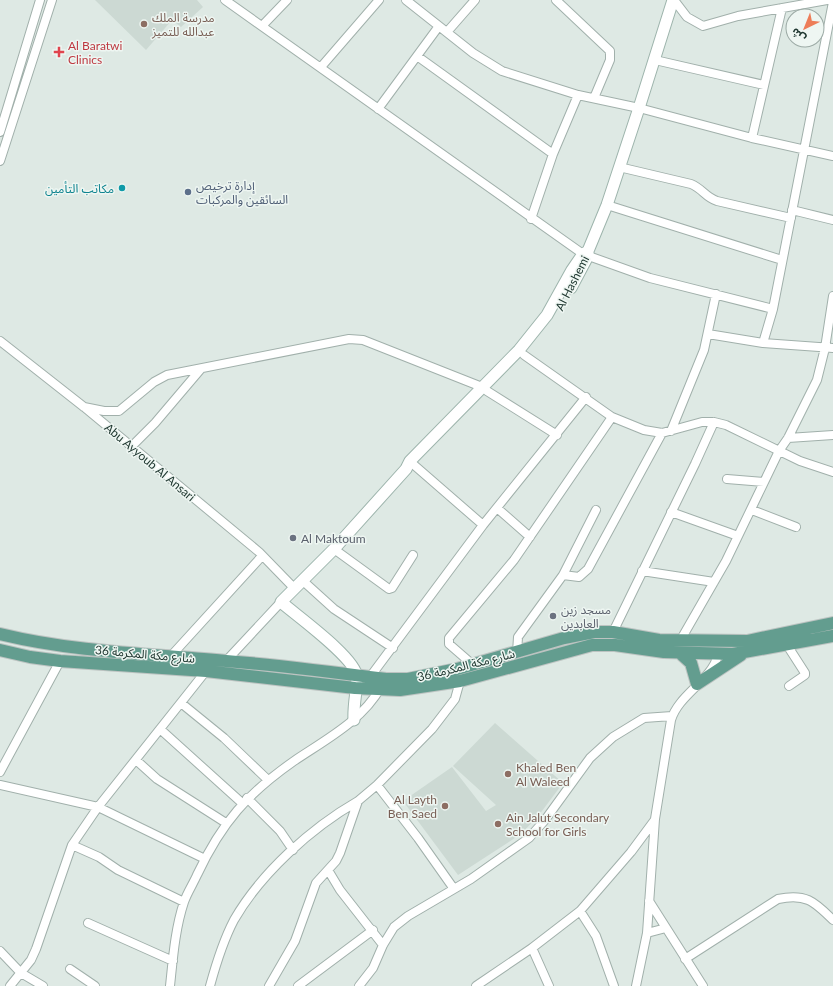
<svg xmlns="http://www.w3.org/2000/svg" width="833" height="986" font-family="Lato,'Noto Sans Arabic',sans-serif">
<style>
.built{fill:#ccd9d3}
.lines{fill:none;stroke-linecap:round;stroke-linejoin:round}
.street-casing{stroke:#a1b0ab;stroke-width:10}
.secondary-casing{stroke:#9db4ac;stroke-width:13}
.primary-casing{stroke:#bcc3c1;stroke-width:14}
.street{stroke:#fff;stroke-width:8}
.secondary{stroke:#fff;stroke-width:11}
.primary{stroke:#639d8f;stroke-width:12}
.education-dot{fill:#8d6e63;stroke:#eef6f2;stroke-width:1.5}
.health-dot{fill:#e0444e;stroke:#eef6f2;stroke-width:1.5}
.culture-dot{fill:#0f9aa8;stroke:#eef6f2;stroke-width:1.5}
.service-dot{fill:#5c6f8a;stroke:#eef6f2;stroke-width:1.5}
.worship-dot{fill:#6b7280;stroke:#eef6f2;stroke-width:1.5}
.labels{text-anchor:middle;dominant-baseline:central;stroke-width:3;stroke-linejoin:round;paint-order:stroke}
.education-label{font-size:12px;fill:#785e54;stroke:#eef6f2;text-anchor:start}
.health-label{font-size:12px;fill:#be3a42;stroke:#eef6f2;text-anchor:start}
.service-label{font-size:12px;fill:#4e5e75;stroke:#eef6f2;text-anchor:start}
.culture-label{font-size:12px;fill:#0d838f;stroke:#eef6f2;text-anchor:end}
.street-label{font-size:12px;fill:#203831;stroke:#eef6f2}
.worship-label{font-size:12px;fill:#5b616d;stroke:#eef6f2;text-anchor:start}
</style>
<rect width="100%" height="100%" fill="#dee9e4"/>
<!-- built -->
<path class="built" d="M95,0h102l6,7 -22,20 -9,-7 -26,30z
M495,723l68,60 -24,32 -18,19 -63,41 -55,-74 49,-34 34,44 10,-6 -43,-39z"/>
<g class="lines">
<!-- street casing -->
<g class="street-casing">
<path id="street" d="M225,0l358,254 67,24 123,31
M406,0l67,53 29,18 76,24 61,13 113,30 81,18
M556,0l54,51v9l-16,38
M674,0l13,17 16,9 35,-10 89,-16
M262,26l25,-26
M447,32l28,-32
M417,56l136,98
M655,60l109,25
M321,67l58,-67
M378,109l61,-83
M0,132l40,-132
M752,138l30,-130
M0,161l52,-161
M619,167l72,17c12,5 14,13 26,17l74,17
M607,205l175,55
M792,210l41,10
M531,219l22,-65 25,-59
M708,334l55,9 70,5
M0,341l84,66 175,145 35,36
M763,343l10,-34 60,-307
M524,355l88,62 32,13 18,3 40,-11h12l12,3 74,36 33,11
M487,391l70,44
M84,407l20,4h15l35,-29 13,-7 182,-36 14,1 119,47
M671,431l33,-81 12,-56
M788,438l45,-3
M132,446l23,-23 45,-53
M414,465l69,60
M727,479l37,3
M497,508l33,29
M752,510l44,17
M671,512l67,24
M334,549l55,40 3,-1 21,-33
M642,571l72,11
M563,575l16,2 9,-8 74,-136
M302,580l32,29 59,39
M613,632l82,-168 19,-42
M680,641l46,-80 53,-110 9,-13 29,-58 8,-32 8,-52
M787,645l18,28v2l-16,11
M517,653l1,-16 45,-62 33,-65
M170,657l92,-101
M226,661l55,-59
M472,664l-23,-20v-6l65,-78 98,-143
M370,677l113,-152 103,-128
M181,703l43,35 44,42
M160,729l82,74
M136,760l21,19 69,44
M0,772l60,-111
M0,785l98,22 107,52
M377,785l41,53 36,51
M247,798l33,33 13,19
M72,845l27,12 19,13 66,32
M328,870l12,20 43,55
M649,901l54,85
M580,911l16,25 18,50
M88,923l85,38
M647,933l19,-5
M532,948l17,38
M0,951l21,22 22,13
M685,959l93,-60c27,-6 36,2 55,21
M70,969l25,17
M10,986l21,-26 5,-11 36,-104 26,-38 108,-136
M170,986c3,-28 5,-57 14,-84 3,-9 9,-18 13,-27 25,-53 50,-81 97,-114 31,-21 68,-40 87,-74
M210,986c6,-22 13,-45 24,-66 27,-47 77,-92 124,-119
M269,986l26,-45 21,-58 20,-22 4,-8 18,-52 19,-16 55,-56 23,-30 5,-18
M298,986l75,-56
M359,986l14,-18 10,-23 11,-18 14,-11 63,-37 58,-41 16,-18 45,-62 23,-21 31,-19 28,-2
M476,986l56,-38 48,-37 51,-59 23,-31
M636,986l11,-53 8,-114 16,-99c8,-26 40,-39 47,-65"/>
</g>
<!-- secondary casing -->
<g class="secondary-casing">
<path id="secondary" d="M571,288l17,-32v-5l19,-46 32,-97 34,-108
M354,720c-1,-15 3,-29 3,-43 -1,-19 -60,-61 -76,-75l53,-53 72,-80 4,-8 109,-111 28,-35 25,-45 11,-16 5,-3"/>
</g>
<!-- primary casing -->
<g class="primary-casing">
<path id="primary" d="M0,634c74,18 150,20 226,27 53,4 107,11 160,18h22l49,-10 107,-31 30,-6h19l46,8 88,1 86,-18
M0,650l30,7 30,4 146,10 149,17 45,2 60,-9 132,-36h23l49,7 69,2 100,-18
M680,653l11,10 6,21 44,-29"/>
</g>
<!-- street -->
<use href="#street" class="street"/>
<!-- secondary -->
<use href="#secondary" class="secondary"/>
<!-- primary -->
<use href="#primary" class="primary"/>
</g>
<!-- markers -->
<g class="education-dot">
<circle cx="144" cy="24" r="4"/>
<circle cx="508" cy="774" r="4"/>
<circle cx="445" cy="806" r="4"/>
<circle cx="498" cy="824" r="4"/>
</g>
<path class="health-dot" d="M57 46h4v4h4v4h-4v4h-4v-4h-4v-4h4z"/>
<circle class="culture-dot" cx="122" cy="188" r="4"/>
<circle class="service-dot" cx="188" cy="192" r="4"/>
<g class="worship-dot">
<circle cx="293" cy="538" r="4"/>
<circle cx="553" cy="616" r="4"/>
</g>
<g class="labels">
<!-- education labels -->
<g class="education-label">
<text x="152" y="17">مدرسة الملك<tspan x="152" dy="14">عبدالله للتميز</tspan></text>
<text x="516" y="767">Khaled Ben<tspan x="516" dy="14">Al Waleed</tspan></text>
<text x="437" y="799" text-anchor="end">Al Layth<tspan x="437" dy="14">Ben Saed</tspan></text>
<text x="506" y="817">Ain Jalut Secondary<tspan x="506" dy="14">School for Girls</tspan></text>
</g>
<!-- health labels -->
<g class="health-label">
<text x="68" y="45">Al Baratwi<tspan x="68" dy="14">Clinics</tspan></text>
</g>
<!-- service labels -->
<g class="service-label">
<text x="196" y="185">إدارة ترخيص<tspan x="196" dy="14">السائقين والمركبات</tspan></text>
</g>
<!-- culture labels -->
<g class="culture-label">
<text x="114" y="188">مكاتب التأمين</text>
</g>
<!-- street labels -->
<g class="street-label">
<text transform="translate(572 283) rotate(-63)">Al Hashemi</text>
<text transform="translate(150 462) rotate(40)">Abu Ayyoub Al Ansari</text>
<text transform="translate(145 654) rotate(5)">شارع مكة المكرمة 36</text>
<text transform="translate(466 665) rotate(-14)">شارع مكة المكرمة 36</text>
</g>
<!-- worship labels -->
<g class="worship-label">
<text x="301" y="538">Al Maktoum</text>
<text x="561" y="609">مسجد زين<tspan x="561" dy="14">العابدين</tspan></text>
</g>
</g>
<!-- north arrow -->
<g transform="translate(805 28) rotate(223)"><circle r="19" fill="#eef6f2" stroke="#9caaa5"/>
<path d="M0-3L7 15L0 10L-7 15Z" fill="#ed7d58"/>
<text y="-6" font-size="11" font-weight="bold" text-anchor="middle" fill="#203831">ش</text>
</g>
</svg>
